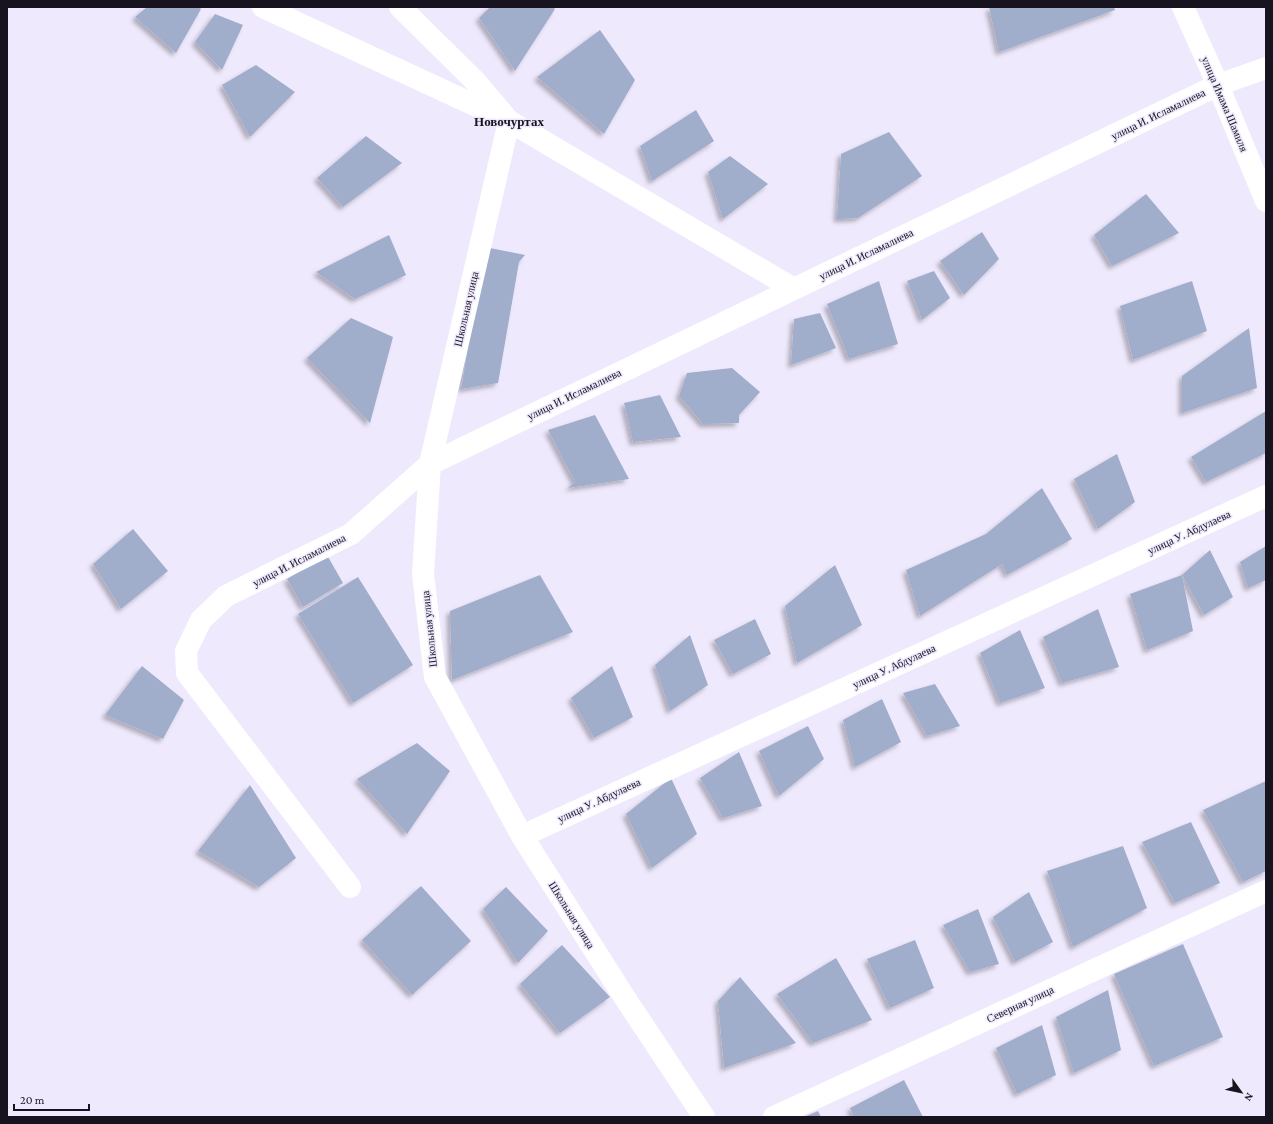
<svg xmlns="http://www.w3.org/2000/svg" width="1273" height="1124" font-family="'Crimson Pro',serif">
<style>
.building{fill:#a0adcb;filter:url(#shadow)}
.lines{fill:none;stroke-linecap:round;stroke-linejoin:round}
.minor{stroke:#fff;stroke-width:22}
.labels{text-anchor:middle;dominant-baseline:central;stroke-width:3;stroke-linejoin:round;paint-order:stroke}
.street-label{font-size:11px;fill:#17141f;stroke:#efe9fd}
.quarter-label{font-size:13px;font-weight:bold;fill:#17141f;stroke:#efe9fd}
</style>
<defs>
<filter id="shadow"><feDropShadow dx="-3.5" dy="3.5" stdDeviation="2" flood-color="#0004"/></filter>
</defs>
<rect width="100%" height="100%" fill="#efe9fd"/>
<!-- building -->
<path class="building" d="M147,7h52l2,2 -25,44 -41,-36z
M490,7h63l2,2 -40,62 -36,-53z
M989,7h125l1,3 -116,42z
M215,14l28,11 -21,45 -27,-28z
M600,30l35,50 -31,54 -67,-57z
M256,65l39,27 -45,45 -28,-52z
M696,110l18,31 -62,40 -12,-35z
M889,132l33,44 -64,42 -21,1 4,-65z
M366,136l36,27 -59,44 -26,-29z
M730,156l38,28 -45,35 -15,-47z
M1146,194l33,39 -67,33 -18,-31z
M982,232l17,27 -35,36 -24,-34z
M389,235l17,40 -51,24 -39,-27z
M485,247l40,8 -6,7 -21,121 -37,6z
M934,271l16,27 -28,22 -15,-39z
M879,281l19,63 -49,15 -22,-55z
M1192,281l15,50 -74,29 -13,-54z
M820,313l16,35 -45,17 3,-46z
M351,318l42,19 -23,86 -63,-65z
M1249,328l8,60 -75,25v-37z
M732,368l28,24 -21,23v8l-36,1 -24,-28 8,-23z
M660,395l21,42 -48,5 -9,-39z
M1266,411v42l-60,29 -15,-25z
M595,415l34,64 -61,9 7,-6 -27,-52z
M1117,454l18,48 -37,27 -24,-50z
M1042,488l30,51 -65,36 -5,-11 -82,52 -14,-46 80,-36z
M133,529l35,42 -47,38 -28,-45z
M1266,546v34l-18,8 -8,-26z
M1210,550l23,47 -29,18 -22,-40 11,56 -46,19 -17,-56 52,-19z
M327,555l16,28 -40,24 -16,-28z
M835,565l27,60 -65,38 -12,-57z
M540,575l33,57 -121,48 -2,-69z
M358,577l55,88 -60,38 -55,-89z
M1098,609l21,58 -57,16 -19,-46z
M755,619l16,35 -38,20 -19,-34z
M1020,630l25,58 -45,15 -20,-50z
M690,635l18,50 -38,26 -15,-46z
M142,666l42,34 -21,39 -58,-24z
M612,666l21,51 -39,21 -23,-40z
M935,684l25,42 -33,10 -24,-43z
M882,699l19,43 -46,25 -12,-47z
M808,726l16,33 -45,37 -20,-45z
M417,743l33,28 -43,63 -50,-55z
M739,752l23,54 -39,12 -23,-40z
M671,778l26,56 -45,34 -26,-54z
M1266,781v90l-23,11 -40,-72z
M250,785l46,73 -37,29 -61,-36z
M1191,822l29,61 -45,20 -33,-61z
M1123,846l24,62 -74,39 -26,-76z
M421,886l50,55 -59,54 -50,-55z
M506,887l42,44 -30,32 -35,-54z
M1029,892l24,50 -38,20 -22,-45z
M978,909l21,55 -29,8 -27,-47z
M915,940l19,48 -44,20 -23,-49z
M1183,944l40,93 -69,29 -40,-92z
M562,945l48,52 -50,36 -40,-49z
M836,958l36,62 -59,23 -36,-49z
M740,977l56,66 -72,25 -6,-67z
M1108,990l13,60 -47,23 -18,-56z
M1042,1025l14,50 -39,19 -21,-46z
M904,1080l19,37h-69l-4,-9z
M818,1111l3,6h-17z"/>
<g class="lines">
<!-- minor -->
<path class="minor" d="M263,7l246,114 -79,343 -7,110 12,103 87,159 103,162 79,119
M400,7l76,75 33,39 285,168
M1183,7l35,78 48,116
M522,836l744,-340
M350,887l-163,-214 -1,-22 15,-31 25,-24 125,-62 79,-70 788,-379 48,-17
M774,1117l492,-226"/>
</g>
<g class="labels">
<!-- street labels -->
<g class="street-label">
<text transform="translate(1225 104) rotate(67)">улица Имама Шамиля</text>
<text transform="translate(1158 114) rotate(-26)">улица И. Исламалиева</text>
<text transform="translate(866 254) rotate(-26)">улица И. Исламалиева</text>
<text transform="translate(466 309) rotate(-77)">Школьная улица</text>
<text transform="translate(574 394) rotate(-26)">улица И. Исламалиева</text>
<text transform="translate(1189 532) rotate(-25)">улица У. Абдулаева</text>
<text transform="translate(299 560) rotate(-27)">улица И. Исламалиева</text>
<text transform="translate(429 629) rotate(-96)">Школьная улица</text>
<text transform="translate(894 666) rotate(-25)">улица У. Абдулаева</text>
<text transform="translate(599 800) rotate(-25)">улица У. Абдулаева</text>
<text transform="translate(572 915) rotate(58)">Школьная улица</text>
<text transform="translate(1020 1004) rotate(-25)">Северная улица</text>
</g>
<!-- quarter labels -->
<g class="quarter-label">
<text x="509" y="121">Новочуртах</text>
</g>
</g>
<!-- border -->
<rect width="1273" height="1124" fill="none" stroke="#17141f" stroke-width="16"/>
<!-- north arrow -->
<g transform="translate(1241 1092) rotate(123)" stroke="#efe9fd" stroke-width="3" paint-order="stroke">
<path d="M0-3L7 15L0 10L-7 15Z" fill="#17141f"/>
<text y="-6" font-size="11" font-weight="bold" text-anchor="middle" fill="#17141f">N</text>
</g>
<!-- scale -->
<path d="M14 1104v6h75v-6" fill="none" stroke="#17141f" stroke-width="2"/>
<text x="20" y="1104" font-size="12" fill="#17141f" stroke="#efe9fd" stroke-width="3" paint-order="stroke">20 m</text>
</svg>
